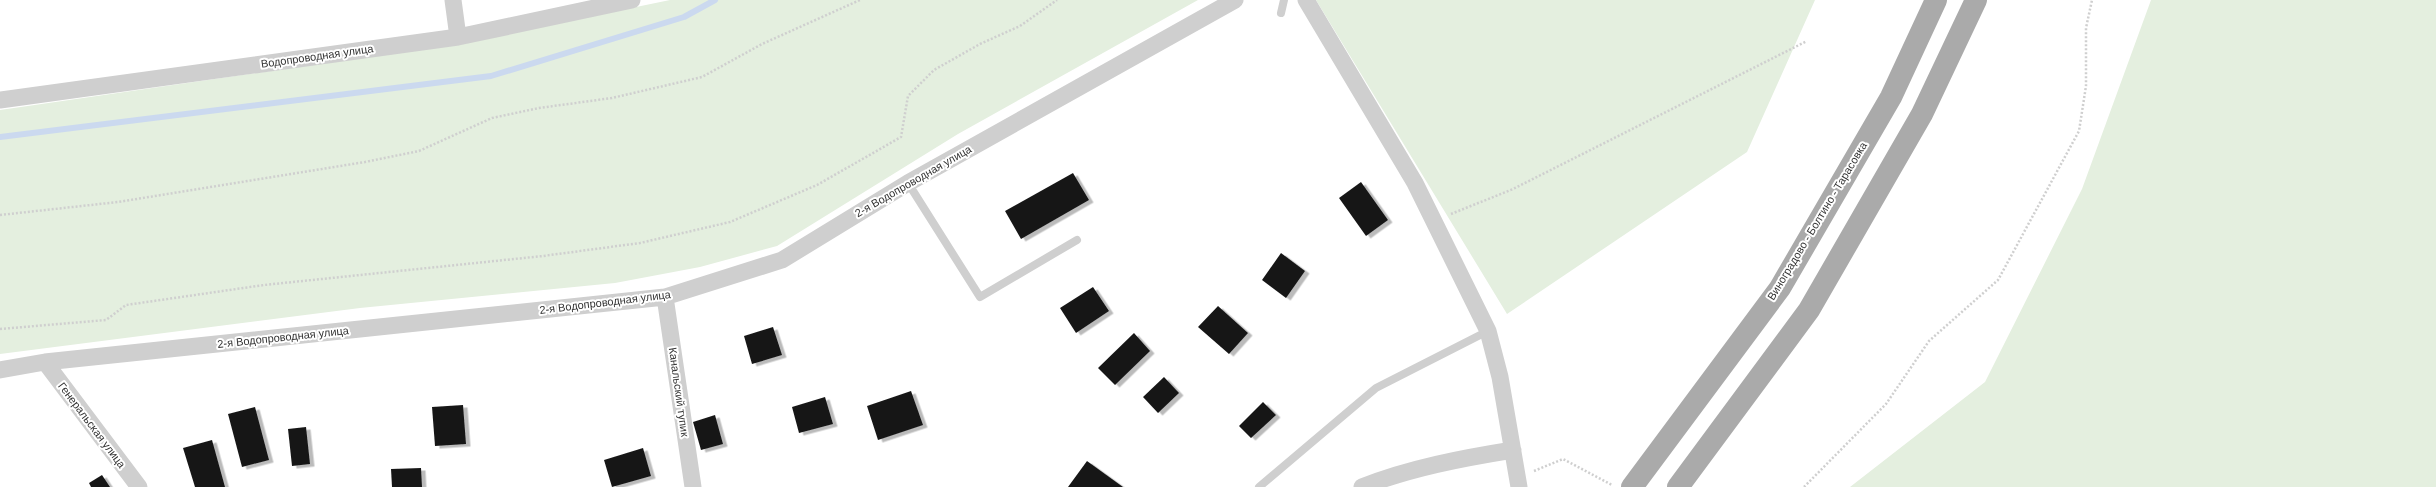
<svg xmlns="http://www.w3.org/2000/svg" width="2436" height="487" font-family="Helvetica,sans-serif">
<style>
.green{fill:#e4efdf}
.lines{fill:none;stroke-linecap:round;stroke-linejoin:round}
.stream{stroke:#cbd9ef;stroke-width:6}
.building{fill:#191919;filter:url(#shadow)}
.path{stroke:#cfcfcf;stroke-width:2.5;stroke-dasharray:2 2;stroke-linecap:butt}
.lane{stroke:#cfcfcf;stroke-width:8}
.street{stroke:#cfcfcf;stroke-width:17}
.primary{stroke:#aaa;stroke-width:22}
.labels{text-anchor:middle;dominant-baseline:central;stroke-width:4;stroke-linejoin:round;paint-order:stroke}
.street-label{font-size:11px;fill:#323232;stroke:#fff}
</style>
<defs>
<filter id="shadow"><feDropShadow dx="4.5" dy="2.5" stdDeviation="0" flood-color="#0004"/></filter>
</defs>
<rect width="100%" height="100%" fill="#fff"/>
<!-- green -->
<path class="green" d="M670,0h528l-240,134 -181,112 -77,21 -85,16 -255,25 -360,46v-244l458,-66z
M1316,0h499l-68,152 -240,162z
M2151,0h285v487h-586l135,-105 97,-193z"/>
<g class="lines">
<!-- stream -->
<path class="stream" d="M0,137l491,-61 193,-59 31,-17"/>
</g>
<!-- building -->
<path class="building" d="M1073,173l16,27 -68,39 -16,-28z
M1361,182l27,38 -22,16 -27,-38z
M1281,253l24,18 -19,27 -24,-18z
M1093,287l16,24 -33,22 -16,-25z
M1218,306l30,27 -19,21 -31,-27z
M773,327l9,28 -30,9 -8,-28z
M1134,333l16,18 -35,34 -17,-17z
M1164,377l15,16 -21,20 -15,-16z
M911,391l12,34 -45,15 -11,-34z
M825,397l8,27 -34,9 -7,-26z
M1263,402l13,13 -25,23 -12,-12z
M463,405l3,39 -31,2 -3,-39z
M255,407l14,53 -27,7 -14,-53z
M715,415l8,29 -22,6 -8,-28z
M306,427l4,37 -18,2 -4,-37z
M212,440l13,47h-30l-12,-39z
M643,448l8,28 -39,11 -8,-27z
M1087,461l36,26h-55z
M421,468l1,19h-30l-1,-18z
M102,475l8,12h-19l-2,-4z"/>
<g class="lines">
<!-- path -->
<path class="path" d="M1451,214l62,-25 294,-148
M0,215l118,-13 247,-40 54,-11 73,-33 47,-10 73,-10 90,-21 60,-33 98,-44
M0,329l106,-9 20,-15 138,-20 279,-29 97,-13 90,-21 87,-37 84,-48 7,-41 26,-26 46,-26 40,-18 37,-26
M1534,471l29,-12 49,26
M1804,487l82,-83 43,-63 69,-61 81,-149 7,-45v-58l6,-28"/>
<!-- lane -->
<path class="lane" d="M1281,13l3,-13
M908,183l72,114 97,-57
M1259,487l117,-99 112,-57"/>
<!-- street -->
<path class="street" d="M453,0l5,37
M1306,0l109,183 73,148 12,46 19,110
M0,100l458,-63 174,-37
M665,297l28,190
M45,362l94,125
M0,370l45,-8 620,-65 117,-37 126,-77 327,-183
M1362,487c48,-19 101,-29 151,-37"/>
<!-- primary -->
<path class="primary" d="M1632,487l148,-199 111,-191 45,-97
M1678,487l131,-177 113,-196 54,-114"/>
</g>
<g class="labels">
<!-- street labels -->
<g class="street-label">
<text transform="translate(317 56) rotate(-8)">Водопроводная улица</text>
<text transform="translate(913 181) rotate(-30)">2-я Водопроводная улица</text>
<text transform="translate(1817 221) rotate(-59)">Виноградово - Болтино - Тарасовка</text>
<text transform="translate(605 302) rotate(-7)">2-я Водопроводная улица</text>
<text transform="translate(283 337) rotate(-6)">2-я Водопроводная улица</text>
<text transform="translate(679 392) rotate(82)">Канальский тупик</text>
<text transform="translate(92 425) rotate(53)">Генеральская улица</text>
</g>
</g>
</svg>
